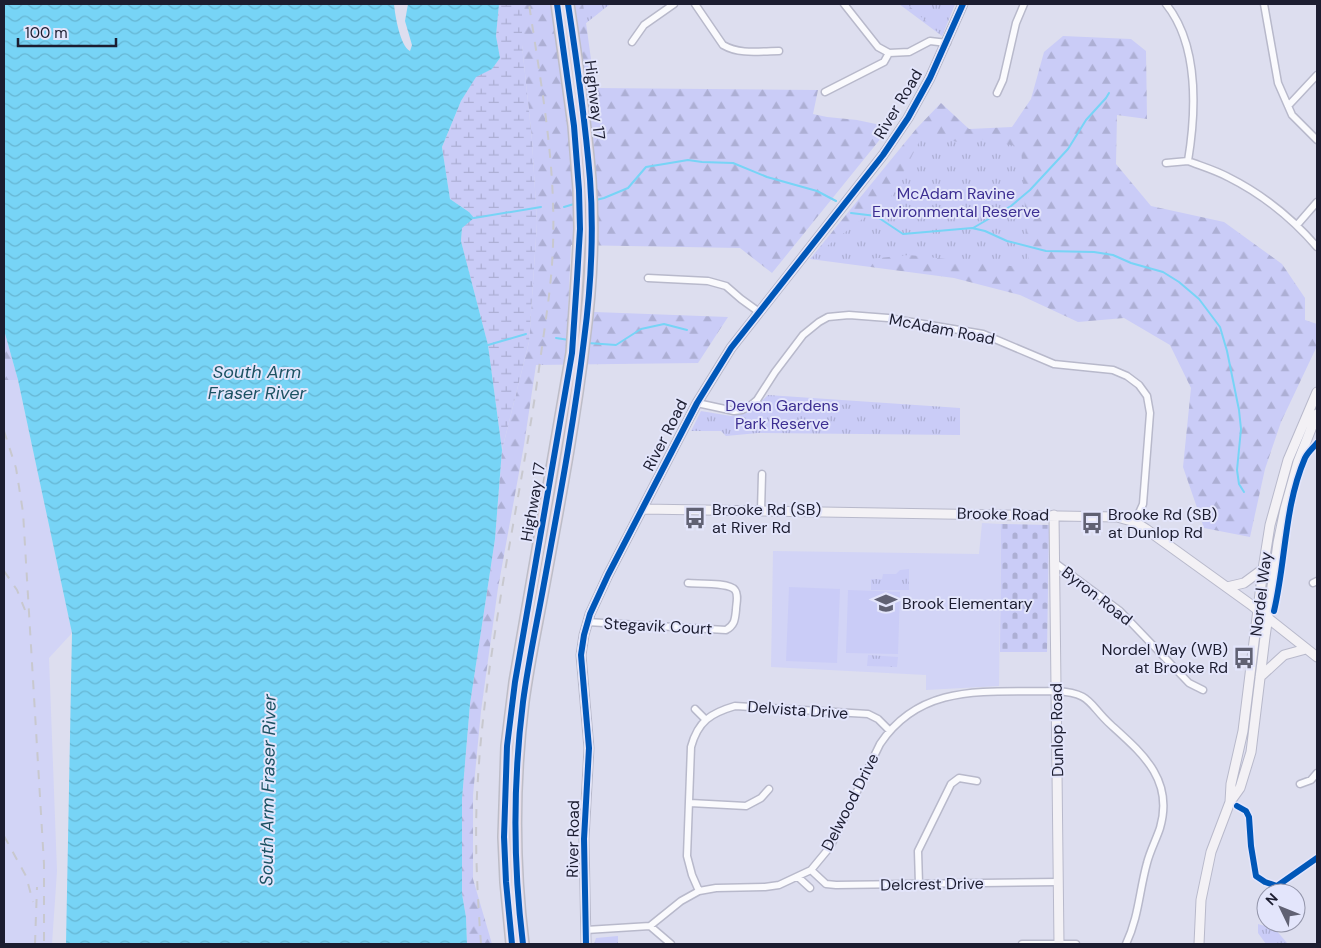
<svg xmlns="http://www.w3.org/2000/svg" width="1321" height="948" font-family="'DM Sans',sans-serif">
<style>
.built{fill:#d2d4f6}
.forest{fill:url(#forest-firs)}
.wetland{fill:url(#wetland-marsh)}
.cemetery{fill:url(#cemetery-stones)}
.park{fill:url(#park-tufts)}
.garden{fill:#caccf7}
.water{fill:url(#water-waves)}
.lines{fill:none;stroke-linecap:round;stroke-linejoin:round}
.stream{stroke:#77d4f6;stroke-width:2}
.street-casing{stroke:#b8b9cb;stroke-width:9}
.secondary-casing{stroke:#b8b9cb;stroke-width:11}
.highway-casing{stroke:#bdbdc8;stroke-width:14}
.street{stroke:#fafafd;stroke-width:6}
.secondary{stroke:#f3f1f5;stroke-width:9}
.highway{stroke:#e5dbe4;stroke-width:11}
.rail{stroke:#c8c8ce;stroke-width:2;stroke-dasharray:9 9;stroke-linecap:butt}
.cycleway-casing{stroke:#e3e5fb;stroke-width:9}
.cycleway{stroke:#0057b8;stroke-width:6}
.labels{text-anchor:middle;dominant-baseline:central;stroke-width:4;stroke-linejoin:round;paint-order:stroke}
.street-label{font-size:16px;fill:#1c1d30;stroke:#e3e5fb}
.park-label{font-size:16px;fill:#3c2e92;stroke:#e3e5fb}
.poi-label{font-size:16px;fill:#1c1d30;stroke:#e3e5fb;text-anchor:start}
.water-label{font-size:18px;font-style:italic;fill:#1b5162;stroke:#e3e5fb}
</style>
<defs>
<pattern id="forest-firs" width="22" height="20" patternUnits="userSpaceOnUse" patternTransform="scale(1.25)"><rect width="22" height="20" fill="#caccf7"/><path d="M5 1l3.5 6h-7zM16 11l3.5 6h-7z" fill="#adafd4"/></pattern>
<pattern id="wetland-marsh" width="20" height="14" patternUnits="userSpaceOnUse" patternTransform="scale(1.25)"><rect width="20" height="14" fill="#caccf7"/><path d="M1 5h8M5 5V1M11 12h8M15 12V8" fill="none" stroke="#adafd4"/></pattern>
<pattern id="cemetery-stones" width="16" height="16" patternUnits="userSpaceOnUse" patternTransform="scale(1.25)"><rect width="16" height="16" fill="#caccf7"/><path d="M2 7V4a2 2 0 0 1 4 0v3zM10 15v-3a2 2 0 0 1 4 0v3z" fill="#adafd4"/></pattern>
<pattern id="park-tufts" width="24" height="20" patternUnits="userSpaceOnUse" patternTransform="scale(1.25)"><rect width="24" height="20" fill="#caccf7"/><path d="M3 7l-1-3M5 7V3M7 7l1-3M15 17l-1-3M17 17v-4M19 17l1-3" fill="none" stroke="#adafd4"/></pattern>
<pattern id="water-waves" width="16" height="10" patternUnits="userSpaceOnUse" patternTransform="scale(1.25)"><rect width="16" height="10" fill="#77d4f6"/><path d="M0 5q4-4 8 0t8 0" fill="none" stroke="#66b6d3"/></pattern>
</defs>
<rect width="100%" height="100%" fill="#dddeef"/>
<!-- built -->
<path class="built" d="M4,380h14l54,253 -23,25 8,213 -5,73h-48z
M982,523l19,1 -2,162 -73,4v-15l-155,-8 2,-116 206,3z"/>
<!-- forest -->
<path class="forest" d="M522,4h88l-24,19 9,65 223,2 -5,24 14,3 30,3 33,7 -118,146 -32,-25 -169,-3 -3,66 160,6 -30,46 -162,2 -12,80 -26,143 -17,123 -8,84v84l19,65h-25l-1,-27 -4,-23v-95l8,-95 25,-165 7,-89 27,-108 8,-119 -5,-83 -10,-95z
M899,4h56l-13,32z
M1063,36l68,3 15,12 1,68 -30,-4 -1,49 35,42 73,16 58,42 23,34v22l12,4v22l-36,76 -16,47 -15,68 -46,-9 -21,-61 8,-79 -21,-43 -46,-27 -46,4 -58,-27 -66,-17 -144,-19 106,-130 25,-26 28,26 43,-2 19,-28 13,-47z
M4,330l14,50h-14z"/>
<!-- wetland -->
<path class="wetland" d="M499,4h23v41l10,95 5,83 -8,119 -27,108 -14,-105 -27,-104 1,-13 7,-16 -19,-13 -8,-52 19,-46 15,-25 16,-7 8,-11 -4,-22z"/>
<!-- cemetery -->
<path class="cemetery" d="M1001,524l48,1 -2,127h-47z"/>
<!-- park -->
<path class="park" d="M583,4h27l-24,19z
M907,4h48l-13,32z
M923,134l52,12 2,-8 44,9 8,121 -120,-13 -50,5 -49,-1 81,-62z
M768,395l192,13v27l-202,-2 -32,3 -5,-5h-30l10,-20 30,5 19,-4z
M909,569v21h-38v-11h11l1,-5h13l4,-4z
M868,655l30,2 -1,10 -30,-1z
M1258,924l17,5 13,15h-22l-8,-11z
M618,936v8h-24l2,-6z"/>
<!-- garden -->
<path class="garden" d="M789,587l51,2 -3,74 -51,-2z
M848,590l52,2 -2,62 -52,-1z"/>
<!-- water -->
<path class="water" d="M4,4h390c1,11 6,42 16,47l2,-6 -7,-24 3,-17h91l-3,32 4,22 -8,11 -16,8 -15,24 -19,46 8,52 19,13 5,6 -12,10 -1,13 27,104 14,105 -7,89 -25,165 -8,95v95l4,23 1,27h-401l6,-311 -54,-253 -14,-50z"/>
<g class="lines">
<!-- stream -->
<path class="stream" d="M596,200l8,-2 24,-10 18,-21 42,-7 14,2 31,1 34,14 50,14 19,10
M564,207l10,-3
M851,213l25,3 27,18 69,-6 13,3 22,10 39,10 48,1 19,3 18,8 32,9 16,10 20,17 21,28 7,24 12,59 2,19 -4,41 2,14 5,8
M474,218l67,-11
M973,228l38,-22 19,-16 38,-41 18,-29 20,-22 3,-5
M556,338l13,2
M588,343l28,2 25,-16 23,-5 23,6
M488,345l38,-11"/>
<!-- street casing -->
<g class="street-casing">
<path id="street" d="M695,4l28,41c17,10 38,6 56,6
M844,4l34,43 11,6 20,-1 21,-11 17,2
M1166,4c33,41 30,108 22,157 13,5 27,9 40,16 34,17 64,41 89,70
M1264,4l14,79 14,32 25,25
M632,42l12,-17 30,-21
M825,92l59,-30 5,-9
M997,93l6,-13 13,-57 8,-19
M1288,106l29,-31
M1166,163l22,-2
M1297,225l20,-23
M648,278l60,3 18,5 15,13 18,13
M697,403l37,8 8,-1 8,-4 7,-6 18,-28 28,-37 16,-13 9,-5 21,-2 39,3 95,16 71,30 59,6 14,6 12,9 8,11 3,17 -7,91 -8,18
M761,511l1,-37
M1054,562l66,49 69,72 14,7
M1313,583l4,-2
M587,622l139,8c9,-5 9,-11 10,-20 0,-6 3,-15 -1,-20 -6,-8 -38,-6 -47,-7
M695,709l10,10
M1300,784l11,-4 6,-7
M690,803l56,3 15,-8 8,-9
M811,870l15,14 10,1 222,-3
M798,877l12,11
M919,884l-1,-33 33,-67 8,-6 18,3
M699,891l-7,-16 -5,-19 4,-109c7,-26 20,-34 44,-41l133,8 10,5 11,11
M650,926l21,18
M586,930l64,-4 31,-25 18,-10 17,-3 49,-1 14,-2 32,-15 19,-23 50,-103c42,-63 109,-51 176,-53 36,2 32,13 55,34 32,29 63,55 49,103 -4,12 -10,23 -13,35 -8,29 -8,53 -21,81
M1022,944h54"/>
</g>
<!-- secondary casing -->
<g class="secondary-casing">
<path id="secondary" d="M643,509l474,8 18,5 11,7 104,75 67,53
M1054,515l5,429
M1227,587l17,-4 19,-14
M1260,677l24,-22 22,-6
M1230,802l1,-18 12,-53 20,-162 7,-44 18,-65 29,-68
M586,944l-2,-105 5,-91 -8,-93 3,-20 6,-21 18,-39 89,-172 34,-55 152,-193 25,-37 22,-40 33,-74
M1199,944l2,-44 10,-48 19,-50 10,-14 11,-36 14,-115 13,-94 7,-34 13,-47 19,-48"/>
</g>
<!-- highway casing -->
<g class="highway-casing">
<path id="highway" d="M512,944l-6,-62 -2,-45 3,-91 8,-64 57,-329 5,-74 3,-50 -1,-39 -5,-64 -17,-122
M523,944c-10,-80 -10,-162 0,-242 5,-38 13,-75 20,-113 15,-82 31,-165 41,-249 7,-53 10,-108 6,-161 -5,-59 -13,-117 -22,-175"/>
</g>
<!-- street -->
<use href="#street" class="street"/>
<!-- secondary -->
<use href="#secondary" class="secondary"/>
<!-- highway -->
<use href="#highway" class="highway"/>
<!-- rail -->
<path class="rail" d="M4,431l12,37 7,44 21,352v80
M4,571l13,19 8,20
M4,836l22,40 7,26
M35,944l2,-57
M481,944c-4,-55 -7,-111 -3,-166 3,-51 10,-102 18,-152 14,-91 33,-181 45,-272 5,-36 11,-73 12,-109 3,-81 -12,-161 -24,-241"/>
<!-- cycleway casing -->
<g class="cycleway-casing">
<path id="cycleway" d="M1274,611c12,-50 10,-104 31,-153 3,-6 8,-10 12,-15
M1237,806l9,5 3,6 2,29 5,30 9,6 12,4 40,-28
M512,944l-6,-62 -2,-45 3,-91 8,-64 57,-329 5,-74 3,-50 -1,-39 -5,-64 -17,-122
M523,944c-10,-80 -10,-162 0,-242 5,-38 13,-75 20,-113 15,-82 31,-165 41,-249 7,-53 10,-108 6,-161 -5,-59 -13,-117 -22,-175
M586,944l-2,-105 5,-91 -8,-93 3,-20 6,-21 18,-39 89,-172 34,-55 152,-193 25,-37 22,-40 33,-74"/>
</g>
<!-- cycleway -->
<use href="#cycleway" class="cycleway"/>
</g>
<!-- icons -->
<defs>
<g id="bus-bare" transform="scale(1.725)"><path d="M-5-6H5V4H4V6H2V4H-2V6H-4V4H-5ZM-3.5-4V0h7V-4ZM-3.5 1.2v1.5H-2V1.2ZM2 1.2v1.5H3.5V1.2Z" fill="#606173" stroke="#e3e5fb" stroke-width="2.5" paint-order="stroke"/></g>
<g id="school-bare" transform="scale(1.725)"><path d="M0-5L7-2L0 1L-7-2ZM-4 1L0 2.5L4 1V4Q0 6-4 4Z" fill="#606173" stroke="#e3e5fb" stroke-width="2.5" paint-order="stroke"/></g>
</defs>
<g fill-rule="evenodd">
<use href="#bus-bare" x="695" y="518"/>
<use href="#bus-bare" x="1092" y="523"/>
<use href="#school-bare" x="886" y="603"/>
<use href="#bus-bare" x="1244" y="658"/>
</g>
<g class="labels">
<!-- street labels -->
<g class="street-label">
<text transform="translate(595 100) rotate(83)">Highway 17</text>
<text transform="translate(898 104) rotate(-59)">River Road</text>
<text transform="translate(942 329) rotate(11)">McAdam Road</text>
<text transform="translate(665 435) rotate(-63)">River Road</text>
<text transform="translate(533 502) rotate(-80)">Highway 17</text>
<text transform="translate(1003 514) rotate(1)">Brooke Road</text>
<text transform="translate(1261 594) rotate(-83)">Nordel Way</text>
<text transform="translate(1097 596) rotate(38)">Byron Road</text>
<text transform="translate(658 626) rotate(3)">Stegavik Court</text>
<text transform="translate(798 710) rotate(4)">Delvista Drive</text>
<text transform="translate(1057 730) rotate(-91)">Dunlop Road</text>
<text transform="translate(850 802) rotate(-63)">Delwood Drive</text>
<text transform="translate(573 839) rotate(-89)">River Road</text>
<text transform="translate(932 884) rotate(-1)">Delcrest Drive</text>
</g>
<!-- park labels -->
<g class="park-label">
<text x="956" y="193">McAdam Ravine<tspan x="956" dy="18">Environmental Reserve</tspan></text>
<text x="782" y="405">Devon Gardens<tspan x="782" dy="18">Park Reserve</tspan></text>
</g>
<!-- poi labels -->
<g class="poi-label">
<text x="712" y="509">Brooke Rd (SB)<tspan x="712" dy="18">at River Rd</tspan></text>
<text x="1108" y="514">Brooke Rd (SB)<tspan x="1108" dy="18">at Dunlop Rd</tspan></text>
<text x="902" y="603">Brook Elementary</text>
<text x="1228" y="649" text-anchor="end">Nordel Way (WB)<tspan x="1228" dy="18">at Brooke Rd</tspan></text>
</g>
<!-- water labels -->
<g class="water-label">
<text x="257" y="372">South Arm<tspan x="257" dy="21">Fraser River</tspan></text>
<text transform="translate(268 790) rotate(-89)">South Arm Fraser River</text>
</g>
</g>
<!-- border -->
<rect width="1321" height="948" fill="none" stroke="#1c1d30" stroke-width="10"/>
<!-- north arrow -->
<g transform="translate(1281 908) rotate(313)"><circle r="24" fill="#e3e5fb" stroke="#9395aa"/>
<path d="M0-4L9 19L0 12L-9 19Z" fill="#606173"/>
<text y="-8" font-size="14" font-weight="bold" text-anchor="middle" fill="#1c1d30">N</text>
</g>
<!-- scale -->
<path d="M18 38v8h98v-8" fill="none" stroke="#1c1d30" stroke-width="2.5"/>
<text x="25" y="38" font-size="15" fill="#1c1d30" stroke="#e3e5fb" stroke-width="4" paint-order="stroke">100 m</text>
</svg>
